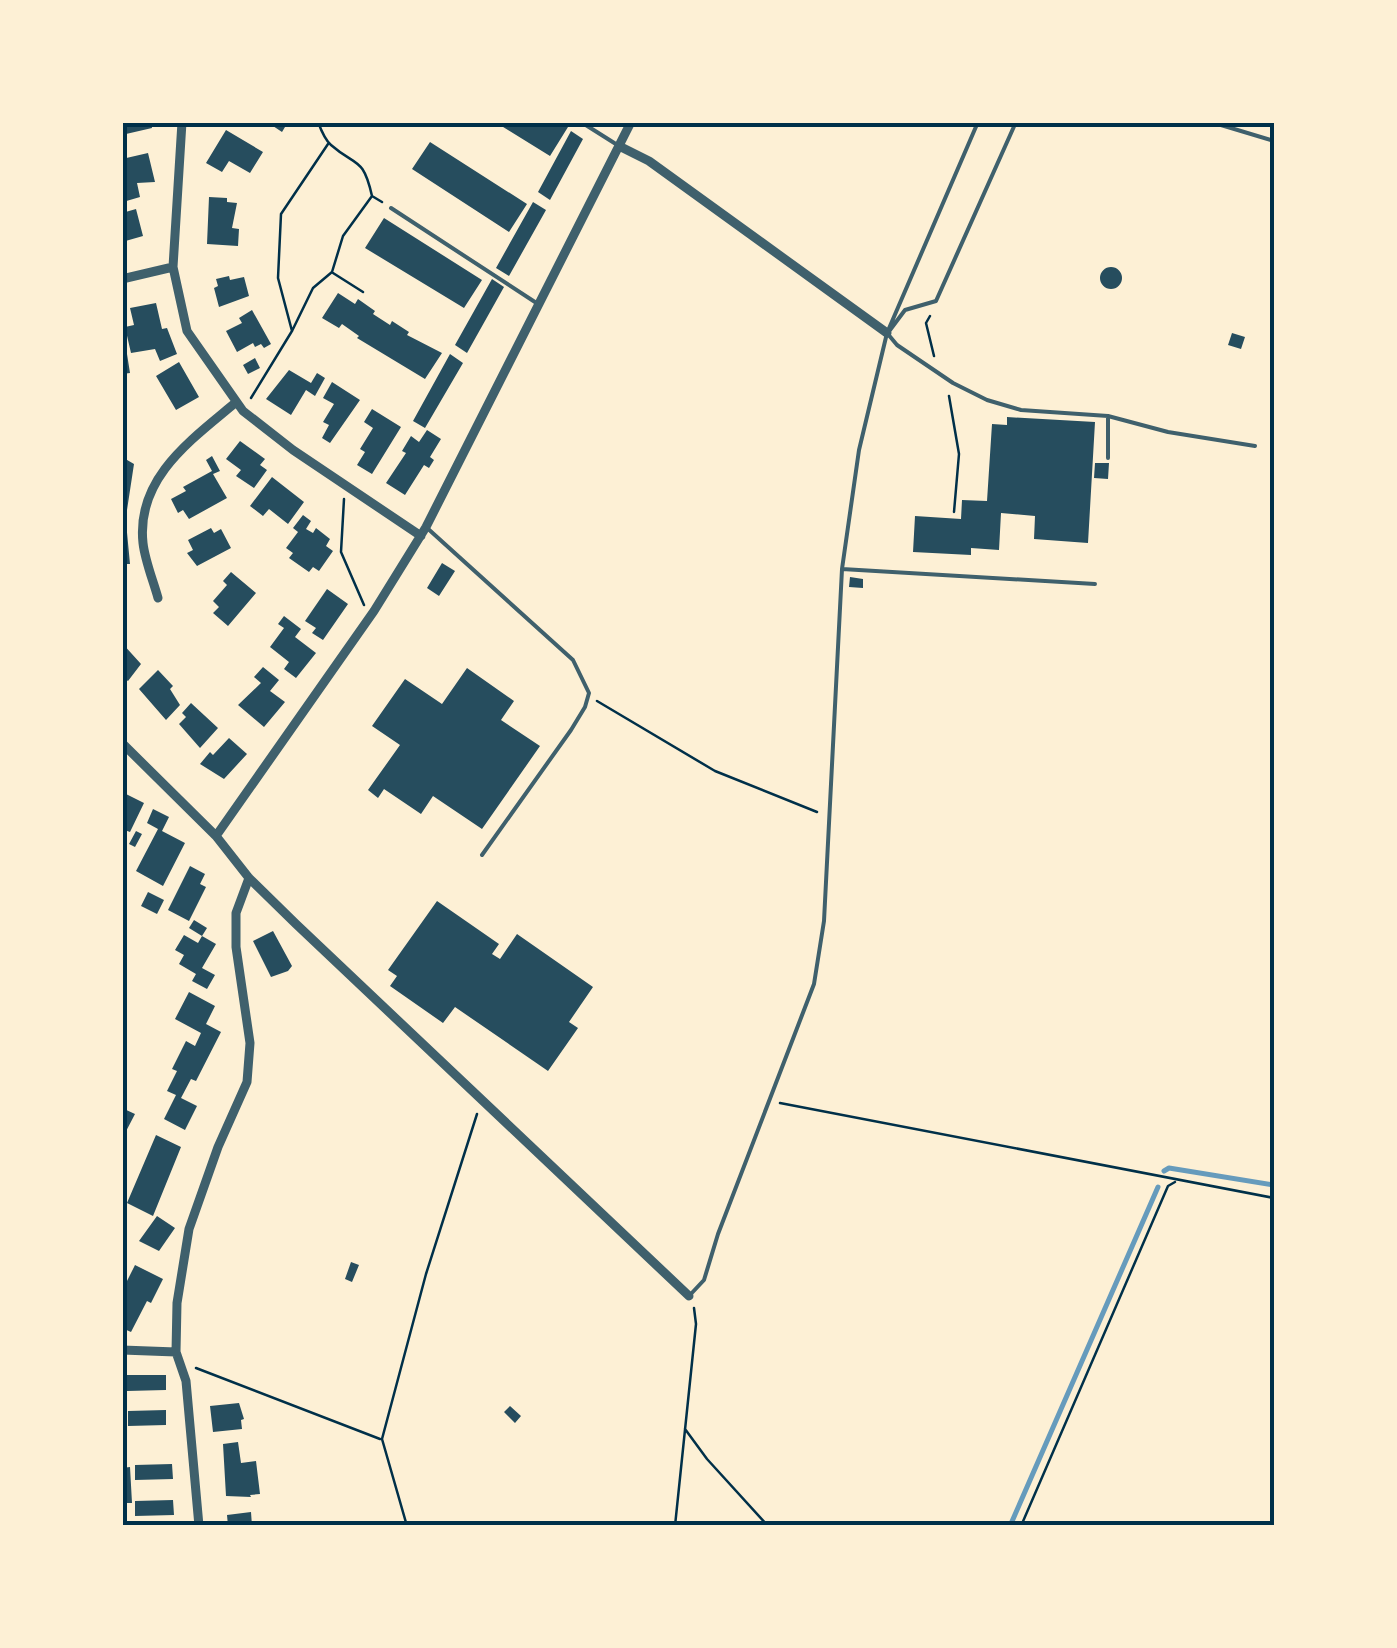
<svg xmlns="http://www.w3.org/2000/svg" width="1397" height="1648" font-family="Bitter,serif">
<style>
.lines{fill:none;stroke-linecap:round;stroke-linejoin:round}
.stream{stroke:#669bbc;stroke-width:5}
.building{fill:#264d5e}
.path{stroke:#003049;stroke-width:2.5}
.service{stroke:#3f606c;stroke-width:4}
.minor{stroke:#3f606c;stroke-width:9}
.neatline{fill:none;stroke:#003049;stroke-width:4}
</style>
<rect width="100%" height="100%" fill="#fdf0d5"/>
<g class="lines">
<!-- stream -->
<path class="stream" d="M1164,1171l5,-3 105,17
M1010,1526l148,-339"/>
</g>
<!-- building -->
<path class="building" d="M123,122h28l1,6 -26,6z
M267,122h21l-6,10z
M495,122h67l6,5 -18,29z
M226,130l37,22 -13,21 -21,-12 -7,11 -16,-9z
M571,131l12,8 -33,61 -12,-8z
M430,142l97,62 -18,28 -97,-63z
M148,153l7,29 -18,1 3,14 -17,5 -1,-43z
M209,197l18,1v4l10,1 -5,25 7,1 -1,17 -31,-2z
M533,202l13,8 -37,66 -13,-8z
M136,209l7,27 -21,6v-29z
M384,218l98,62 -18,28 -99,-60z
M1100 278a11 11 0 1 1 22 0a11 11 0 1 1-22 0Z
M229,276l1,4 14,-3 5,19 -30,11 -5,-19 4,-2 -2,-7z
M492,279l12,8 -37,66 -12,-8z
M338,293l17,11 3,-5 17,12 -2,3 17,11 2,-4 17,11 -2,3 35,18 -17,26 -68,-41 2,-2 -17,-12 -3,4 -17,-10z
M156,303l6,26 5,-1 10,26 -17,7 -5,-12 -24,4 -6,-26 9,-2 -4,-17z
M252,310l19,34 -7,4 -3,-4 -6,3 -2,-4 -16,9 -11,-21 16,-8 -3,-5z
M1232,333l13,4 -4,12 -13,-4z
M127,354l3,19 -8,1v-19z
M450,354l13,9 -38,65 -12,-7z
M255,358l5,10 -12,6 -5,-9z
M179,362l20,35 -23,13 -20,-34z
M289,370l22,13 6,-10 8,5 -10,18 -9,-6 -15,25 -25,-16z
M332,382l28,18 -30,43 -8,-5 7,-13 -6,-3 11,-18 -11,-6z
M372,409l29,18 -29,47 -15,-9 8,-13 -5,-3 13,-21 -9,-6z
M1007,417l88,5 -7,121 -54,-4 1,-23 -34,-3 -2,37 -28,-2v7l-58,-3 2,-36 46,3 1,-19 25,1 5,-77 15,1z
M427,430l14,9 -11,18 4,3 -5,8 -5,-3 -19,30 -19,-12 20,-30 -4,-2 9,-15 8,6z
M240,441l25,18 -5,6 7,5 -13,18 -18,-12 5,-6 -15,-11z
M212,456l8,15 -7,3 14,24 -38,21 -6,-9 -5,3 -7,-14 15,-8 -3,-4 29,-16 -6,-11z
M122,457l12,7 -7,46 -5,-1z
M1095,463h14l-1,16 -14,-1z
M272,477l32,25 -16,22 -19,-15 -6,7 -13,-10z
M303,515l8,6 -5,8 7,4 3,-5 14,11 -4,7 7,5 -14,20 -6,-4 -4,5 -20,-14 4,-5 -7,-5 12,-16 -5,-4z
M122,522h4l4,42h-8z
M211,528l3,5 7,-4 10,19 -34,18 -10,-13 6,-3 -5,-10z
M442,563l13,8 -16,25 -12,-8z
M231,572l25,21 -28,33 -15,-13 6,-6 -6,-6 14,-16 -4,-4z
M850,577l13,2v9l-14,-1z
M327,589l21,15 -25,36 -11,-7 4,-5 -11,-7z
M284,616l17,13 -6,8 21,16 -20,25 -12,-9 5,-7 -19,-15 14,-19 -6,-4z
M122,643l19,21 -13,17 -6,-4z
M263,667l16,13 -9,11 15,11 -21,25 -26,-22 23,-22 -7,-6z
M467,668l47,33 -13,19 39,26 -58,83 -49,-33 -12,18 -37,-25 -6,9 -10,-8 32,-45 -28,-19 33,-47 37,25z
M158,670l15,16 -3,3 10,16 -14,15 -27,-31z
M191,703l27,25 -18,20 -21,-24 7,-7 -4,-4z
M229,738l18,16 -23,25 -24,-15 10,-12 3,3z
M122,792l22,11 -14,29 -8,-3z
M153,809l16,8 -7,14 23,12 -22,43 -27,-15 22,-42 -11,-6z
M136,831l6,3 -7,13 -6,-3z
M190,866l15,8 -5,10 6,3 -17,34 -21,-11z
M148,892l16,8 -7,14 -16,-8z
M437,901l62,43 -7,10 8,5 17,-25 76,53 -24,35 9,6 -30,43 -93,-64 -12,16 -53,-37 7,-10 -9,-6z
M194,920l13,8 -5,8 14,8 -14,24 13,7 -8,14 -15,-8 4,-7 -17,-10 5,-9 -9,-5 9,-15 14,8 4,-7 -13,-8z
M273,931l19,35 -4,5 -17,6 -18,-36z
M189,992l26,14 -9,18 15,8 -25,49 -5,-2 -10,19 16,8 -12,24 -21,-11 12,-24 -9,-4 10,-20 -5,-2 14,-28 9,5 6,-13 -26,-14z
M122,1108l13,6 -13,25z
M156,1135l25,12 -28,69 -26,-13z
M157,1216l18,12 -16,23 -20,-10z
M351,1262l8,3 -7,17 -7,-3z
M135,1265l28,14 -12,24 -4,-2 -16,31 -9,-4v-37z
M127,1375h39v15l-39,1z
M239,1403l5,16 -3,1 1,9 -29,3 -3,-26z
M510,1406l11,10 -6,7 -11,-11z
M166,1410v15l-38,1v-15z
M238,1442l3,21 15,-2 4,33 -10,1 1,2 -25,-1 -3,-52z
M172,1464l1,15 -38,1v-15z
M130,1467l2,36h-10v-35z
M173,1500l1,15 -39,1v-15z
M251,1512l1,14h-24l-1,-11z"/>
<g class="lines">
<!-- path -->
<path class="path" d="M318,122c3,8 7,18 13,23 25,22 32,11 41,51l10,6
M333,273l30,19
M930,316l-4,7 8,33
M292,331l-14,-53 3,-64 47,-70
M949,396l10,58 -5,58
M251,398l41,-67 21,-43 19,-16 11,-36 29,-40
M344,499l-3,53 23,53
M597,701l118,70 102,41
M780,1103l494,95
M196,1368l184,71
M685,1429l22,30 61,67
M407,1526l-25,-87 44,-165 51,-160
M675,1526l21,-202 -2,-16
M1021,1526l147,-340 7,-4"/>
<!-- service -->
<path class="service" d="M581,122l38,24
M1211,122l63,19
M391,208l147,96
M890,330l15,-20 31,-9 80,-179
M887,333l10,12 56,38 34,17 34,10 87,6 60,16 87,14
M1108,458v-42
M426,527l147,133 16,33 -4,14 -14,23 -89,125
M842,569l253,15
M689,1296l15,-16 14,-46 96,-250 10,-63 18,-352 17,-119 28,-117 91,-211"/>
<!-- minor -->
<path class="minor" d="M182,122l-9,145 14,64 56,80 50,39 128,86
M619,146l30,15 238,172
M122,279l51,-12
M158,598c-5,-18 -13,-37 -15,-55 -7,-65 48,-103 92,-140
M122,743l94,93 33,42 47,46 393,372
M216,836l158,-225 52,-84 205,-405
M122,1350l54,2
M199,1526l-13,-145 -10,-29 1,-49 12,-74 29,-82 29,-65 3,-39 -14,-96v-34l13,-35"/>
</g>
<!-- border -->
<rect width="1397" height="1648" fill="none" stroke="#fdf0d5" stroke-width="250"/>
<rect x="125" y="125" width="1147" height="1398" class="neatline"/>
</svg>
